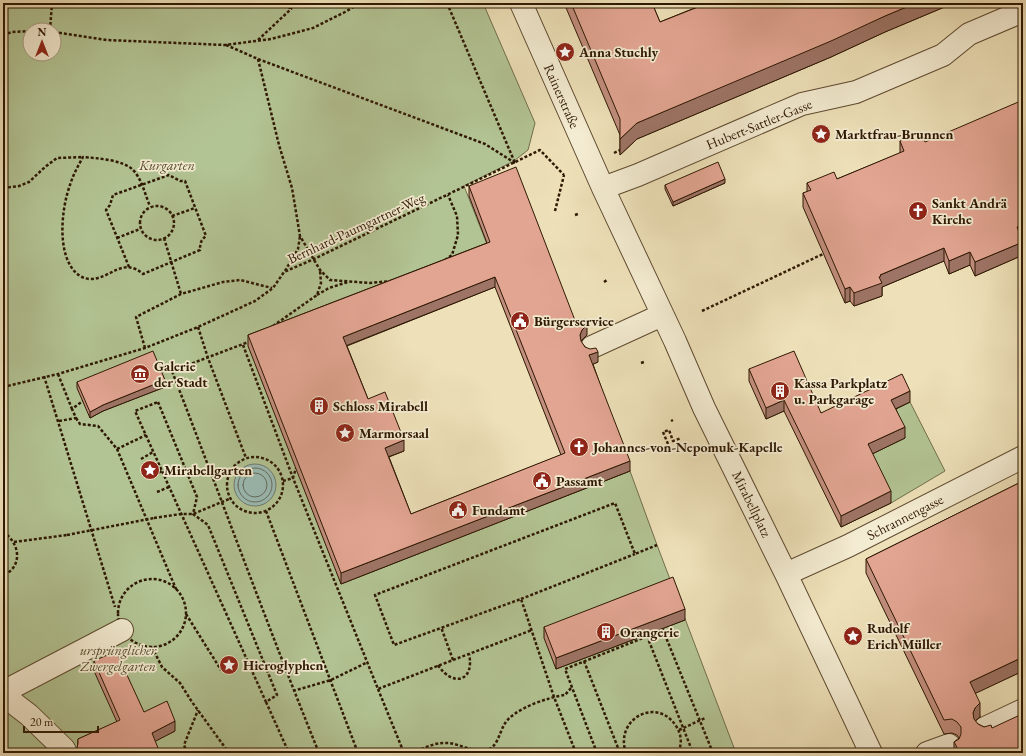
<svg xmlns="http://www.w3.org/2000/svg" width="1026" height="756" font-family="'EB Garamond',serif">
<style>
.green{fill:#b3c494;stroke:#706e4c;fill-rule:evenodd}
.water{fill:#9bbcb6;stroke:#6f7a6e}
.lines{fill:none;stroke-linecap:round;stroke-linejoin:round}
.shore{stroke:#646a5c;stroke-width:1}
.minor-casing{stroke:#5e4a30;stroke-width:24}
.path{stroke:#2e1803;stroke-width:2.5;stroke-dasharray:3 2;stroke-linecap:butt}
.minor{stroke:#f4ecd2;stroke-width:22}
.path-bridge{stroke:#2e1803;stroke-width:2.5;stroke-dasharray:3 2;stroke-linecap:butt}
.wall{fill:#c28e7e;stroke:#2e1803;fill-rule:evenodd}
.shaded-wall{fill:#9e7466;stroke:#2e1803}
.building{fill:#e2a592;stroke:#2e1803;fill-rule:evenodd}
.labels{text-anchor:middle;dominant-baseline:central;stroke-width:3.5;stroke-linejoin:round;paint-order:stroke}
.poi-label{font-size:14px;font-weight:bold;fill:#2e1803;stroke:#f4ecd2;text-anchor:start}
.street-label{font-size:14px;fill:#2e1803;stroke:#f4ecd2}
.park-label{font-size:14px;font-style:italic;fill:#564c2e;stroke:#f4ecd2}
</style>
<rect width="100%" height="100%" fill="#eee1b9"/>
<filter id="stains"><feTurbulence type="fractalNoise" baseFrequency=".005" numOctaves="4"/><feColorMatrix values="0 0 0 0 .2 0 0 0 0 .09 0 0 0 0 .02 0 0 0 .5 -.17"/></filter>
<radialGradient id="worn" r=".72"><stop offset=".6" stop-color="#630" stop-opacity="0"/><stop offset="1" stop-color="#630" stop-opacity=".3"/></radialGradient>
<!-- green -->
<path class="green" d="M3,3h480l52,120 -7,27 -14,11 -50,25 26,66 -241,94 92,237 289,-112 27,74 79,208h-733zM30,30h24v24h-24z
M910,402l35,69 -54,32 -23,-47 23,-45z"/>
<!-- water -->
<path class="water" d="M234 485a21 21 0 1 1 42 0a21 21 0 1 1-42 0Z"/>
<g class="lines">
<!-- shore -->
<path class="shore" d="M238 485a17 17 0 1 1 34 0a17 17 0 1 1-34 0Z
M243 485a12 12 0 1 1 24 0a12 12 0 1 1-24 0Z"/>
<!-- minor casing -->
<g class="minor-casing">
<path id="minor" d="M521,3l82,185 72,153 29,67 82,166 85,179
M603,188l35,-13 164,-71 54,-12 87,-37 26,-21 54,-23
M592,347l70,-32
M786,574l62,-28 175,-89
M3,692l119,-62
M3,695l26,20 35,34 2,4
M985,728l38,-18
M927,753l22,-8"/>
</g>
<!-- path -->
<path class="path" d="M284,3l7,6
M447,3l68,160
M50,30l2,-27
M54,32l53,8 118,5 46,-6 42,-11 32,-16 15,-9
M3,35l9,-3 18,-1
M258,40l33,-31 1,-6
M226,45l32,14 227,85 30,19
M258,59l21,86 13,43 8,48 20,34 10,10 40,3 21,-2
M614,153l6,-3
M3,188l16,-2 10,-4 16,-15 12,-9 26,-1
M140 223a17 17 0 1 1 34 0a17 17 0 1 1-34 0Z
M555,211l9,-36
M575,215l3,-1
M172,216l23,-8
M117,238l23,-9
M164,238l17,56
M445,260l7,-5 6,-20 -1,-19 -9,-21
M129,267l-23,-57 4,-5 3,-10 56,-20 11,6h5l21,55c-5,4 -6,7 -6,14l-57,24c-21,-18 -33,6 -54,5 -9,-1 -15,-7 -19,-14 -12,-21 -8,-58 0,-80 3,-10 8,-19 13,-28 13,1 41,3 50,13 9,9 12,25 17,36
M285,271l13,-22 2,-13
M604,282l3,-2
M317,295l12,-7 19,-6
M702,311l121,-57
M273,326l44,-31 4,-12 -1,-13
M198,327l10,31 38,100
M251,341l-79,30c49,127 96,256 147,382
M243,345l50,133 85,211 75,-29 -12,-33
M145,348l-9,-31 45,-23 42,-12 17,-2 32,8
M641,363l3,-1
M58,374l14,35
M44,376l71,231
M3,387l55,-13 87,-26 53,-21 57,-26 18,-13 11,-16 30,-13 226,-109 24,25
M158,402l39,95 -4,17 15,11 69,170 -11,7 -131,-291z
M76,418l4,6 18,2 19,23 59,140
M59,421l17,-3 -4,-9 11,-8
M671,421l2,-1
M668,444l-5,-12 6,-2 4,11 8,-3
M117,449l29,-14
M227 485a28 28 0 1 1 56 0a28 28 0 1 1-56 0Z
M141,459l12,-7
M150,477l12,-6
M283,481l10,-3 3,-10
M157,492l12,-5
M266,511l92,242
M154,518l27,-4h12l36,-15
M3,532c12,7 19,24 10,36 -2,3 -7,6 -10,8
M14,542l53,-7
M118 613a34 34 0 1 1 68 0a34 34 0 1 1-68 0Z
M521,599l114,-45
M186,614l35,56
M647,636l46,117
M152,647l10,20 18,16 12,19 37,51
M453,660l79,-30
M584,661l36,92
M438,665c15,23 37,16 31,-11
M378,689l26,64
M293,691l38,-11 37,-18
M266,702l23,51
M679,730l26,-12
M187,753l-3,-8 14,-35
M412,753c11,-4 22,-11 35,-10 12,0 31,12 41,7 10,-5 11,-16 16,-25 8,-16 45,-28 61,-30l7,-8
M576,753l-22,-56 -33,-98 -127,46 -19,-50 240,-92 20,51 22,-9
M597,753l-32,-84 98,-39 50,123
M626,753c-12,-34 31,-57 50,-27 6,9 6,18 2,27"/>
<!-- minor -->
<use href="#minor" class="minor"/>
<!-- path-bridge -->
<path class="path-bridge" d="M67,535l87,-17"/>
</g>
<!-- wall -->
<path class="wall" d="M564,3h88l8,19 37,-15 -2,-4h259l-69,29 -54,25 -194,82 -17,16v-20z
M900,141l25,1 97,96 1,2v15l-48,21 -5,-11 -21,9 -5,-13 -62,26v9l-28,10 -4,-5 -5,2 -42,-96v-14l4,-1v-9l30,-4 63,-26z
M725,183l-52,23 -8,-17v-4z
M469,186l107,137 11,12 -5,5 -1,2 17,20 -5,2 37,107 -289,113 -93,-238v-11l239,-92 -18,-47zM495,287l66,168 -150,59 -22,-57 15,-6 -36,-52 -21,-53z
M749,369l72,44 89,-11 -14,7 9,29 -33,16 19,49 -50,24 -57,-116 -18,8 -17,-38z
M77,382l88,5 -62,24 -13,7 -13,-30z
M1023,481v190l-48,22 5,24 -5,4 3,3 6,3 8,1 31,25h-69v-11l5,-4 -2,-3 -5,-2 -8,1 -78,-161v-14z
M685,620l-129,49 -12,-31v-11z
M94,661l50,51 31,19 -20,10 3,12h-81l1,-14 39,-17 -23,-51z"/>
<!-- shaded-wall -->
<path class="shaded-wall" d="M916,3h38l-69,29 -54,25 -194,82 -17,16v-16l17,-16 248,-107z
M725,179v4l-52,23v-4z
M1023,225v13l-6,2v-13z
M1023,242v13l-48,21v-14z
M944,248v13l-62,26v9l-28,10v-13l25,-16 1,-2z
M970,252v13l-21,9v-13z
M495,277v10l-152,60v-10z
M850,287v14l-5,2v-14z
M587,325v10l-5,5 -2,5v-10l2,-5z
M598,352v10l-9,4v-11z
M165,380v7l-62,24 -13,7v-6l13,-7z
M910,391v11l-19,9v-11z
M784,400v11l-18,8v-11z
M905,427v11l-37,18v-12z
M404,440v11l-19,7v-10z
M630,461v10l-289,113v-11z
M891,491v12l-50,24v-11z
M685,609v11l-129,49v-11z
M1023,657v14l-53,25v-14z
M980,703v14l-5,4 -2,6v-14l2,-5z
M175,721v10l-23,12v-10z
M158,748v5h-12z
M114,750v3h-8z"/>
<!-- building -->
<path class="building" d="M571,3h81l8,19 43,-17 -1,-2h214l-31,13 -54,25 -194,82 -17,16v-20z
M1023,100v125l-6,2 6,15 -48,20 -5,-10 -21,9 -5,-13 -64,27 1,1 -2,1 3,6 -28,10 -4,-6 -5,2 -42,-96 8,-3 -4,-7 27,-11 3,7 67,-28 -4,-10 21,-9 4,10z
M718,162l7,17 -52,23 -8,-17z
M516,167l60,156 9,-4 2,6 -5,5 -2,5 1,6 4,6 5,2 6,-1 2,4 -9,3 41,106 -289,112 -93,-238 242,-93 -21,-56zM495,277l70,176 -154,61 -26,-66 19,-8 -19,-48 -17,7 -25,-62z
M153,351l12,29 -62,25 -13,7 -13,-30z
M794,351l27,62 81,-39 8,17 -19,9 14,27 -37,17 23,47 -50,25 -57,-116 -18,8 -17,-39z
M1023,481v176l-53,25 10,21 -5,5 -2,5 1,6 4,5 6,3 7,-2 1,3 28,-13 3,6v32h-63l-6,-11 5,-3 2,-5v-7l-4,-5 -5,-3 -8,1 -78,-161z
M673,577l12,32 -129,49 -12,-31z
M116,651l28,61 23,-11 8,20 -23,12 6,15 -12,5h-30l-2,-3 -8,3h-27l-2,-5 1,-5v-4l42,-19 -26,-59z"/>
<!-- icons -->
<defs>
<g id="sight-disc" transform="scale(1)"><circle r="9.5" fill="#8f2418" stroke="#f4ecd2"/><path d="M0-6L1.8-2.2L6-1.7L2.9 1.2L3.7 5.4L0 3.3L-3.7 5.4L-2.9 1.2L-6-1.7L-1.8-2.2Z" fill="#fff"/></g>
<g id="church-disc" transform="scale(1)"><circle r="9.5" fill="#8f2418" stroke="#f4ecd2"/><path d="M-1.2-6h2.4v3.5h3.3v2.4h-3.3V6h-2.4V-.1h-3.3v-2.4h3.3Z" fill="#fff"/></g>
<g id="civic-disc" transform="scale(1)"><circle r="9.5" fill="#8f2418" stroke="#f4ecd2"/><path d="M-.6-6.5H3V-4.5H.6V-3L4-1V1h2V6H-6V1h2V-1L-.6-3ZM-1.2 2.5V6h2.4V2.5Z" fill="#fff"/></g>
<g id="museum-disc" transform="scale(1)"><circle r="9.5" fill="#8f2418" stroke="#f4ecd2"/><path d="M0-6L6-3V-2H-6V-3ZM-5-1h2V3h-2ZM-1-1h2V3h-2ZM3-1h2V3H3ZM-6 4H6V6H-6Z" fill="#fff"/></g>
<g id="building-disc" transform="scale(1)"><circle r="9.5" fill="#8f2418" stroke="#f4ecd2"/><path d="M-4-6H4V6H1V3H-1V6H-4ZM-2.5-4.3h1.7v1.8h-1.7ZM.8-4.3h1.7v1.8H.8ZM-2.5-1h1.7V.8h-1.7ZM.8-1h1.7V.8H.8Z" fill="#fff"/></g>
</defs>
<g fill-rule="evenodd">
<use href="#sight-disc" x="565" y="52"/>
<use href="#sight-disc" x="821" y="134"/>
<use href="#church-disc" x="918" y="211"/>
<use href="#civic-disc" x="520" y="321"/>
<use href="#museum-disc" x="140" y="374"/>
<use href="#building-disc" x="780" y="391"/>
<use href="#building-disc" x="319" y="406"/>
<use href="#sight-disc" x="345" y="433"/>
<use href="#church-disc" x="579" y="447"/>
<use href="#sight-disc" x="150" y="470"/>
<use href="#civic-disc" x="542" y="481"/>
<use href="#civic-disc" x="458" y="510"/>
<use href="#building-disc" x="606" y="632"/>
<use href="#sight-disc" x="853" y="636"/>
<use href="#sight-disc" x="229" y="665"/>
</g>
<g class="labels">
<!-- poi labels -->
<g class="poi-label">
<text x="579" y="52">Anna Stuchly</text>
<text x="835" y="134">Marktfrau-Brunnen</text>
<text x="932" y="203">Sankt Andrä<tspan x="932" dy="16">Kirche</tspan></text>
<text x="534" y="321">Bürgerservice</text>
<text x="154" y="366">Galerie<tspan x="154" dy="16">der Stadt</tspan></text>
<text x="794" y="383">Kassa Parkplatz<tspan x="794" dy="16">u. Parkgarage</tspan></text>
<text x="333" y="406">Schloss Mirabell</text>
<text x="359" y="433">Marmorsaal</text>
<text x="593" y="447">Johannes-von-Nepomuk-Kapelle</text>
<text x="164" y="470">Mirabellgarten</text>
<text x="556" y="481">Passamt</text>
<text x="472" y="510">Fundamt</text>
<text x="867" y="628">Rudolf<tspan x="867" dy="16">Erich Müller</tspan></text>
<text x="620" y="632">Orangerie</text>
<text x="243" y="665">Hieroglyphen</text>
</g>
<!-- street labels -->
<g class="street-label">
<text transform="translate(562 96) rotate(66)">Rainerstraße</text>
<text transform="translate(759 124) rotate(-22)">Hubert-Sattler-Gasse</text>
<text transform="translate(356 228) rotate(-25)">Bernhard-Paumgartner-Weg</text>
<text transform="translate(752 504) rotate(64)">Mirabellplatz</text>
<text transform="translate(905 517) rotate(-27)">Schrannengasse</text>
</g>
<!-- park labels -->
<g class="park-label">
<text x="167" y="165">Kurgarten</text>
<text x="118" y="650">ursprünglicher<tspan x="118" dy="16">Zwergelgarten</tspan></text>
</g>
</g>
<!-- margin -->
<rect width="1026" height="756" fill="none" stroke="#eee1b9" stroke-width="16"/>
<rect x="4" y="4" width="1018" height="748" fill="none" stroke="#2e1803" stroke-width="2"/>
<rect x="8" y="8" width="1010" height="740" fill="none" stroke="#2e1803"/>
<!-- north arrow -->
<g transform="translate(42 42)"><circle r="19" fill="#f4ecd2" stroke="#a5977f"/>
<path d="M0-3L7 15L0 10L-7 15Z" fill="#8f2418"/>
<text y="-6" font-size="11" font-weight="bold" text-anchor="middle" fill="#2e1803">N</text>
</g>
<!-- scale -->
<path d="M24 726v6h74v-6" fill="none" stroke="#2e1803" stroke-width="2"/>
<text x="30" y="726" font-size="12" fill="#2e1803" stroke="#f4ecd2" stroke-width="3" paint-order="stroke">20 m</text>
<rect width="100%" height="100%" filter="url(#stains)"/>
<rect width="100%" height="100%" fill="url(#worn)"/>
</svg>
